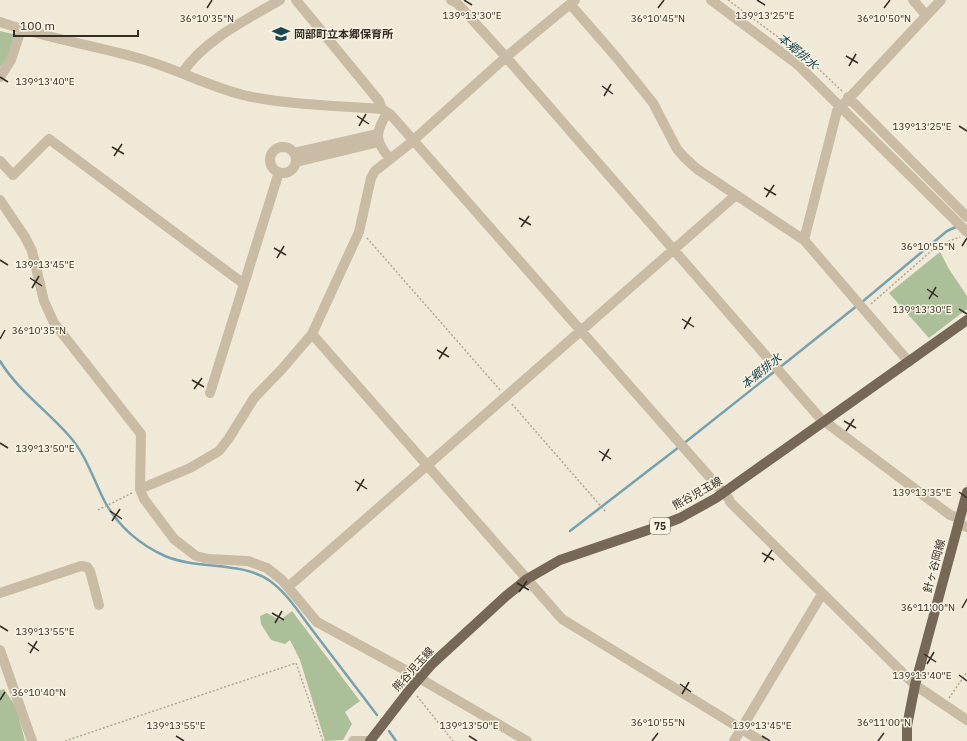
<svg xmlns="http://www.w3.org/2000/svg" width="967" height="741" font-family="'IBM Plex Sans','Noto Sans JP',sans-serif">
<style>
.green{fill:#abbf98}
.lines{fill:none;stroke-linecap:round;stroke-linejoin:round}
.stream{stroke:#77a1ae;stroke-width:2.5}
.path{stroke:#b4a58e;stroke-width:1.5;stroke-dasharray:2 2;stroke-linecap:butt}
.minor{stroke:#c9bba4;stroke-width:10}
.major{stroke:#766756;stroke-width:10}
.ticks{fill:none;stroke:#342d25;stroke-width:1.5}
.labels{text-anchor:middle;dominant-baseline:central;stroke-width:3;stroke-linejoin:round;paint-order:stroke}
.shield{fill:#f9f3e3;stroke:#6f685e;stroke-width:1}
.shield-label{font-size:10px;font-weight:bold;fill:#342d25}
.poi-label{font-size:11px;font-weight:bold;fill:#342d25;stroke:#f9f3e3;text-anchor:start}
.street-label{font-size:11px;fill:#342d25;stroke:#f9f3e3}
.water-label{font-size:12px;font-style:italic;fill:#1b4755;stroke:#f9f3e3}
.ticks-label{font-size:10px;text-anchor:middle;fill:#342d25;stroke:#f9f3e3;stroke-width:3;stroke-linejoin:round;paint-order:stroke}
</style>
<rect width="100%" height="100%" fill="#f1e9d7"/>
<!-- green -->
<path class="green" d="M0,31l17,4 -12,27 -5,5z
M940,252l9,17 18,27v13l-38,29 -40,-45z
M292,611l68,90 -15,11 7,12 -9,16 -18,1 -25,-81 -10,-20 -5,4 -14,-4 -10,-16 -1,-8 7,-3 13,7z
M4,689l12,18 9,34h-25v-51z"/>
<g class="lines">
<!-- stream -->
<path class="stream" d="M862,302l85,-71 11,-5
M0,361c18,30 49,51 71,77 16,19 23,43 34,64 13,24 35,43 60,54 32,14 78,5 105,25 17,12 30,33 43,50 21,28 43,56 64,84
M779,368l79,-63
M683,444l92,-73
M570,531l109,-84
M389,731l7,10"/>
<!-- path -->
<path class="path" d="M728,0l81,60 33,31
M367,238l133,152
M871,304l67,-59 22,-8
M512,404l93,107
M98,510l34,-17
M417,696l36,45
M949,698l18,-26
M65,741l231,-78 27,78"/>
<!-- minor -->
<path class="minor" d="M296,0l83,101 3,8
M451,0l6,3 49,54 314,361 130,97 9,3
M711,0l86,64 170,168
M913,0l13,15
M570,4l47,54 36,45 24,46 7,8 13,12 107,71 105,122
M0,22c45,16 92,23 138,36 37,10 71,29 109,38 44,9 90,10 135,13l9,6 338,384 1,3 185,183 52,35
M183,72c21,-32 65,-53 97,-72
M0,77l11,-17 10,-30
M848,97l119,120
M387,113c-12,20 -13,27 3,46
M270 160a13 13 0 1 1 26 0a13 13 0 1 1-26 0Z
M294,153l84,-19
M0,161l13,14 36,-36 195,145
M296,162l83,-20
M0,200l25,37 7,14 12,50 10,22 87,111 -1,55 4,10 30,40 22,17 12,3 40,2 19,7 15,12 35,42 90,49 120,70
M804,240l33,-129 104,-111
M312,334l250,285 199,122
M210,393l69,-221
M140,489l50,-21 29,-17 10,-13 25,-40 28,-29 30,-35 47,-102 12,-54 4,-7 33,-26 98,-88 69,-57
M958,524l9,3
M288,587l448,-392
M0,593l81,-27 6,1 3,4 9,34
M0,650l32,91
M353,741h14
M734,741l88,-147"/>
<!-- major -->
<path class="major" d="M370,741l41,-53 21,-24 74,-68 21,-17 33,-19 94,-32 26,-10 36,-20 251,-178
M907,741v-15l8,-41 52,-193"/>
</g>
<!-- ticks -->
<path class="ticks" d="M464,0l8,5M757,0l8,5M207,8l5,-8M658,8l6,-8M884,8l6,-8M846,56l12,7M849,66l7,-12M0,77l8,5M602,86l11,8M604,96l7,-12M357,116l12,8M359,126l7,-12M959,126l8,5M112,147l12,7M114,156l8,-12M764,188l12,7M766,197l8,-12M519,218l12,7M521,227l8,-11M962,246l5,-8M274,248l12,7M277,258l7,-12M0,260l8,5M30,278l12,8M32,288l7,-12M927,289l11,8M929,299l7,-12M959,309l8,5M682,319l12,8M684,329l7,-12M0,339l5,-9M437,350l12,7M439,359l8,-12M192,380l12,7M194,389l8,-11M844,421l12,7M846,431l8,-12M0,443l8,5M599,451l12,8M602,461l7,-12M355,481l12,8M357,491l7,-12M959,492l8,6M110,511l12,8M112,521l8,-12M762,553l12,7M764,562l8,-12M517,583l12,7M519,592l8,-11M962,608l5,-9M272,613l12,7M275,623l7,-12M0,626l8,5M28,643l11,8M30,653l7,-12M924,654l12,8M927,664l7,-12M959,675l8,6M680,684l11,8M682,694l7,-12M0,700l5,-8M176,736l8,5M469,736l8,5M762,736l8,5M652,741l6,-8M878,741l6,-8"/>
<!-- icons -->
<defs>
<g id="school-bare" transform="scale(1.38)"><path d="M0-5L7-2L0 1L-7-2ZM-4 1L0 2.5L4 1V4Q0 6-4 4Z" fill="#1b4755" stroke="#f9f3e3" stroke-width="2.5" paint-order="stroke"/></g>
</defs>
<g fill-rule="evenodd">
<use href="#school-bare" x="281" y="34"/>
</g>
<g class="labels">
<!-- shield labels -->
<rect class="shield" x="650" y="518" width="20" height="16" rx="3"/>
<g class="shield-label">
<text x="660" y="526">75</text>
</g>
<!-- poi labels -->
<g class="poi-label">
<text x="294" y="34">岡部町立本郷保育所</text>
</g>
<!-- street labels -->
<g class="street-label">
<text transform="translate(697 493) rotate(-29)">熊谷児玉線</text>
<text transform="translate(934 566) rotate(-75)">針ヶ谷岡線</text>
<text transform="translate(413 669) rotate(-48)">熊谷児玉線</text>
</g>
<!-- water labels -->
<g class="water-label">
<text transform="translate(798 51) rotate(40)">本郷排水</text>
<text transform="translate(761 371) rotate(-39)">本郷排水</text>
</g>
</g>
<g class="ticks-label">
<text x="472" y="19">139°13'30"E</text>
<text x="765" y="19">139°13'25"E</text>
<text x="207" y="22">36°10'35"N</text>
<text x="658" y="22">36°10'45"N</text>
<text x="884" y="22">36°10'50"N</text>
<text x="45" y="85">139°13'40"E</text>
<text x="922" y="130">139°13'25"E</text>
<text x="928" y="250">36°10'55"N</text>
<text x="45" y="268">139°13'45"E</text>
<text x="922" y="313">139°13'30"E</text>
<text x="39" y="334">36°10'35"N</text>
<text x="45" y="452">139°13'50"E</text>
<text x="922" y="496">139°13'35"E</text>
<text x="928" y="611">36°11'00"N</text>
<text x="45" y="635">139°13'55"E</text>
<text x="922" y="679">139°13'40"E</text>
<text x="39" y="696">36°10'40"N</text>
<text x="658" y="726">36°10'55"N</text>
<text x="884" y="726">36°11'00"N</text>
<text x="176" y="729">139°13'55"E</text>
<text x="469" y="729">139°13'50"E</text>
<text x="762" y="729">139°13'45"E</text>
</g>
<!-- scale -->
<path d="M14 30v6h124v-6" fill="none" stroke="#342d25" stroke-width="2"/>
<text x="20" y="30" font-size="12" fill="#342d25" stroke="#f9f3e3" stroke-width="3" paint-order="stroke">100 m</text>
</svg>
